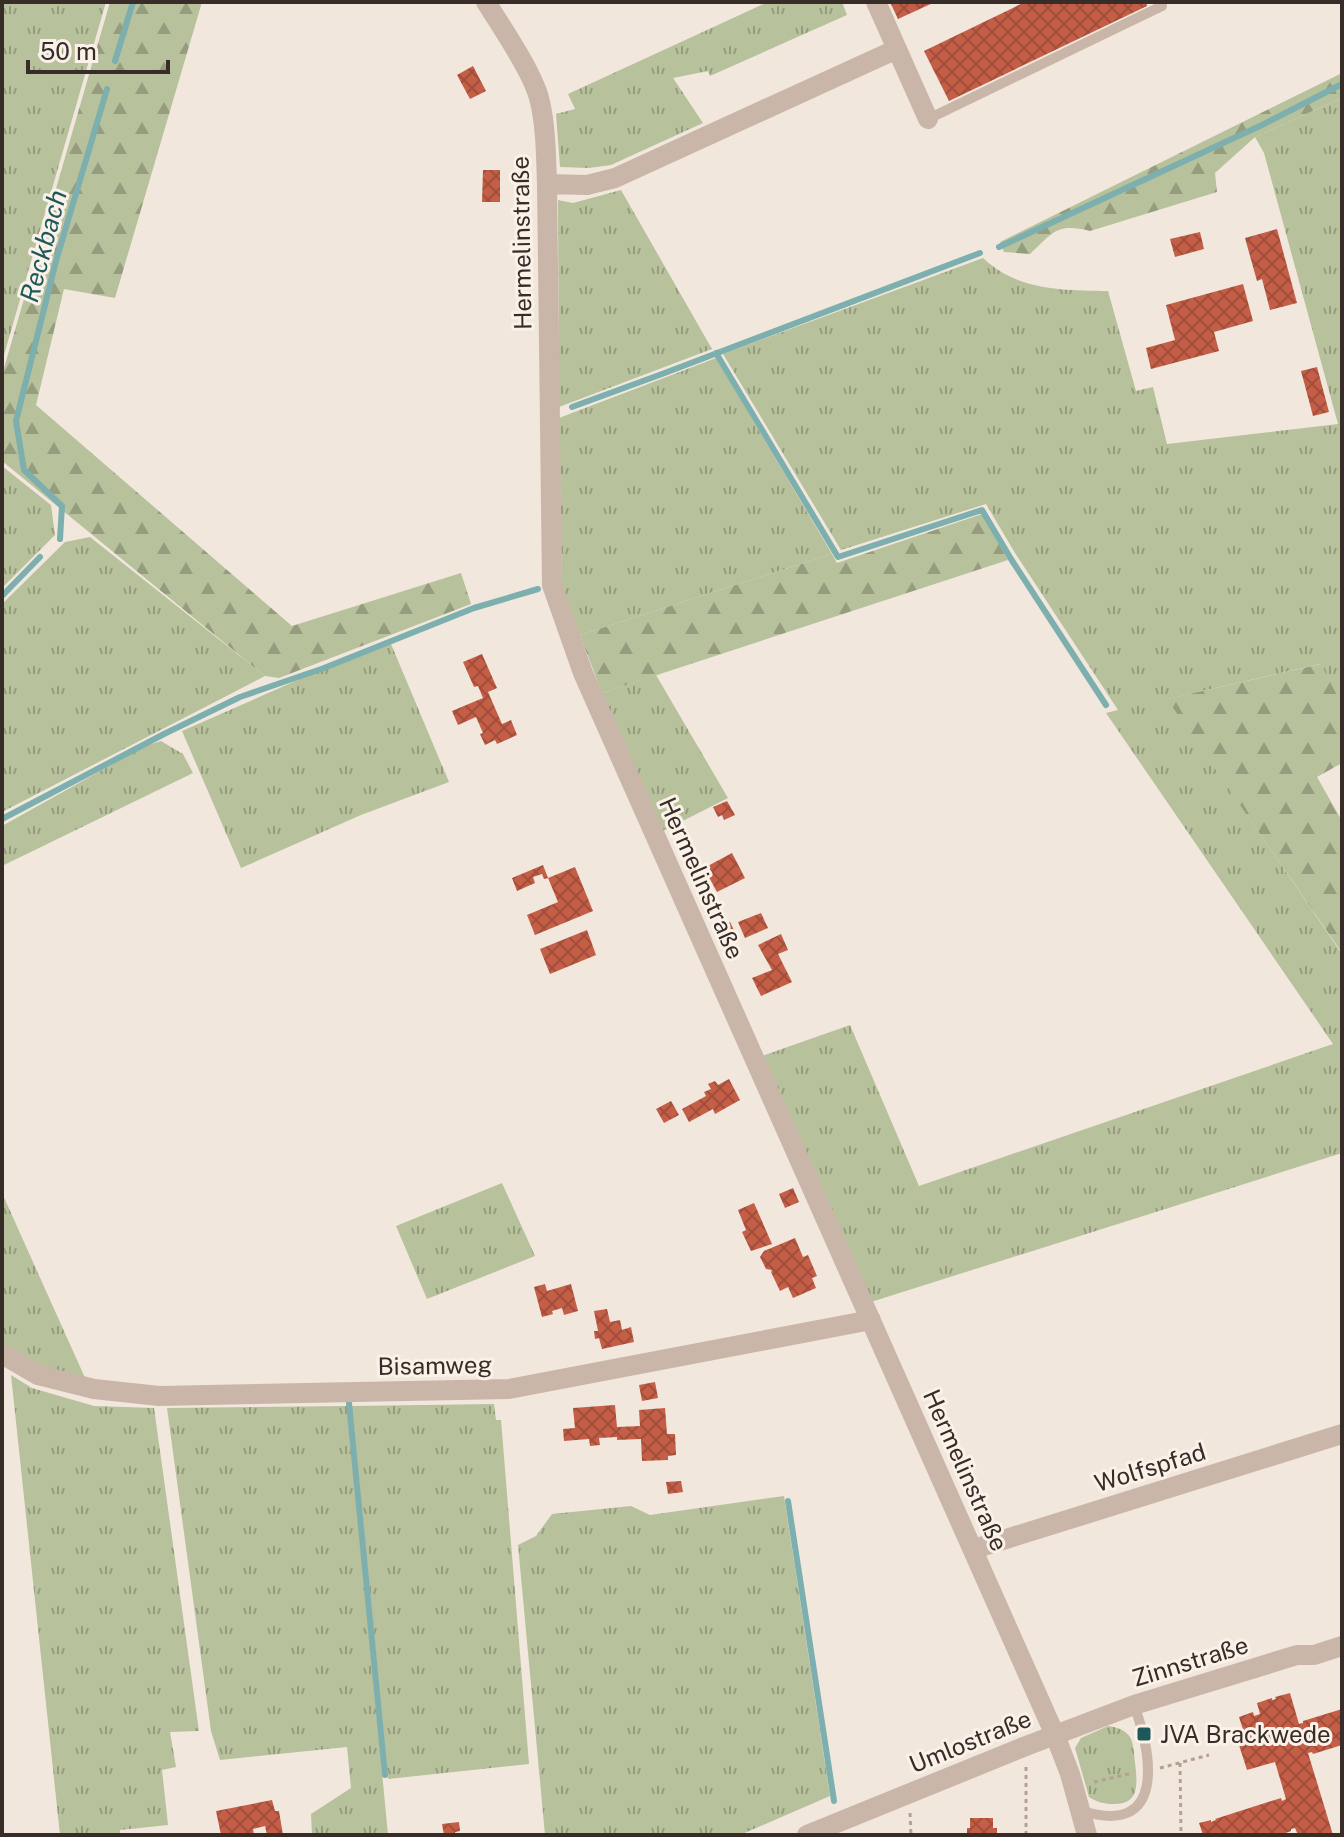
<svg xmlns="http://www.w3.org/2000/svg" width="1344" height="1837" font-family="'Public Sans',sans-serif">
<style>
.grass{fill:url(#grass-tufts)}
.forest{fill:url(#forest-firs)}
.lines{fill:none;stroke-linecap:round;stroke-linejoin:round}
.stream{stroke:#7cafae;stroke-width:6}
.building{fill:url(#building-cross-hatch)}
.path{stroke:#b6a093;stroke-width:3;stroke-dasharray:4 4;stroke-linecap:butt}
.lane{stroke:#cab6a8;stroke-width:10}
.street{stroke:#cab6a8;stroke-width:20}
.poi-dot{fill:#1e5859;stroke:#faf1e9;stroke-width:3}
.labels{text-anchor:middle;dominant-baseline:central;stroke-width:6;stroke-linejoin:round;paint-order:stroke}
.street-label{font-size:24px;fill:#372c28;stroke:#faf1e9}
.poi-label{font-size:24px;fill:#372c28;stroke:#faf1e9;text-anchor:start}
.water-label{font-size:26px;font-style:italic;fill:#1e5859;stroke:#faf1e9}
</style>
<defs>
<pattern id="grass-tufts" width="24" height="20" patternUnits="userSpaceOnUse" patternTransform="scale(2)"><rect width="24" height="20" fill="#b7c19c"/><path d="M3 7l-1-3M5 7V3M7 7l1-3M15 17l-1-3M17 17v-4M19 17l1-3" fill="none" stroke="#969d7f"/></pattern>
<pattern id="forest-firs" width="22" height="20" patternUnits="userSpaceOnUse" patternTransform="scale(2)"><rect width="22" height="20" fill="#b7c19c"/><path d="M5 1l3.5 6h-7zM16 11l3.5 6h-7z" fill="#969d7f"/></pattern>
<pattern id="building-cross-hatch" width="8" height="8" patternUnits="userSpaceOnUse" patternTransform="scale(2)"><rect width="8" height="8" fill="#c55e47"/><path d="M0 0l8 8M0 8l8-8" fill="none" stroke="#a14e3b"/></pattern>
</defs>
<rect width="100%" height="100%" fill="#f2e7dd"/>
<!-- grass -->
<path class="grass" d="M2,2h104l-104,360z
M768,2h74l5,13 -137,61 -2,-5 -35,7 30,45 -92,42 -22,3 -29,-1 -4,-53 19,-5 -7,-15z
M1342,98v607l-22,-41 -152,35 174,255v199l-471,149 -109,-246 88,-31 69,161 414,-142 -227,-331 12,-3 -103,-157 -29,-49 -145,46 -118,-196 260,-96c35,33 79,32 125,33l28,100 17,-4 14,57 171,-20 -74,-271 -9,-16z
M621,190l91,159 -153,58 -1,-207 15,3z
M716,358l116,196 -252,81 -18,-43 -3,-174z
M2,466l49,39 4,30 -53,53z
M90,537l175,139 -263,136v-208l63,-62z
M391,644l58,138 -88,33 -120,53 -59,-137 118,-52z
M656,675l72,123 -65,33 -61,-138z
M161,741l22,13 10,19 -191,93v-40l143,-80z
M502,1183l33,73 -108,43 -31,-73z
M2,1193l84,187 -50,-14 -34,-20z
M11,1375l21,13 62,18 60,2 45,323 -29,1 6,35 -14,3 6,55 -48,5v5h-60z
M494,1404l2,16h5l28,344 -141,15 -36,-373z
M347,1406l41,429h-76l-1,-21 40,-26 -4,-41 -127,13 -9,-29 -44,-323z
M784,1496l46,300 -90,39h-195l-27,-290 18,-9 16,-22 79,-8 19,9z
M1108,1726c9,1 17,4 22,11 4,7 4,18 5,25 2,20 6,43 -22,42 -9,0 -16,-2 -24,-7l-14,-49 6,-10z"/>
<!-- forest -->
<path class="forest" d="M110,2h92l-87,296 -51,-9 -28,116 256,221 169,-53 10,31 -192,74 -14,-2 -263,-215v-86z
M1342,73v25l-87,39 -40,36 2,19 -127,39c-34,-8 -36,1 -60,23l-26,-2 -4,-10z
M982,514l26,46 -406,133 -22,-58 252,-81 5,9z
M1321,664l21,41v58l-25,14 25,44v132l-175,-254z"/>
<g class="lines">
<!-- stream -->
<path class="stream" d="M115,61l18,-59
M999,247l263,-122 80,-41
M716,353l122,204 144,-47 29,49 95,146
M572,407l90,-33 318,-121
M60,539l2,-33 -38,-36 -8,-49 40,-160 51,-172
M2,596l38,-39
M2,819l162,-85 76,-37 84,-29 150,-60 64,-19
M349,1403l36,372
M788,1501l46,300"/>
</g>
<!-- building -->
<path class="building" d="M890,2h45l-37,17z
M1025,2h121l1,4 -198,95 -25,-50z
M473,66l13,25 -16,8 -13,-24z
M483,170h17v32h-18z
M1277,229l20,74 -27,7 -8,-31 -5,2 -12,-43z
M1200,232l4,17 -29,8 -5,-18z
M1243,284l10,37 -39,11 5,19 -68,18 -5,-21 29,-8 -9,-35z
M1317,367l12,45 -16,4 -12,-45z
M482,654l15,34 -9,4 14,32 9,-4 6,15 -20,9 -2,-4 -10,5 -5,-11 3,-1 -7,-16 -18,8 -6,-14 31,-13 -5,-12 -4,1 -11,-25z
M727,801l8,14 -11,5 -2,-5 -4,2 -5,-10z
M732,853l13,25 -28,14 -13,-24z
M543,865l5,13 27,-11 18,44 -58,24 -8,-20 31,-13 -10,-24 -4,1 -2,-5 -9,3 2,6 -18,8 -5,-13z
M761,913l7,15 -23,10 -7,-16z
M730,922l5,10 -12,7 -5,-10z
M587,930l9,25 -46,19 -10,-25z
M781,934l7,16 -10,4 14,28 -31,14 -9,-18 20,-8 -14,-25z
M729,1079l11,21 -25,14 -2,-5 -24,13 -7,-13 24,-13 -2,-4 7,-3 -3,-5 7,-3 3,4z
M671,1101l8,14 -15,8 -8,-14z
M793,1188l6,14 -14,6 -6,-14z
M754,1203l18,41 -21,7 -9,-19 4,-2 -8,-20z
M795,1238l8,19 5,-2 9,21 -5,2 4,10 -23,10 -5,-11 -8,4 -9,-19 1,-2 -6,-1 -6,-12 4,-6z
M545,1284l2,7 24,-7 7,27 -14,4 -2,-7 -10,3 1,3 -11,3 -8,-30z
M607,1309l3,13 10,-2 2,10 9,-3 3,15 -32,7 -3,-11 -4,1 -1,-8h4l-4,-20z
M655,1382l3,16 -16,3 -3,-16z
M615,1405l2,22 23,-1 -1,-16 26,-2 2,26h8l1,21 -8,1v4l-26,1 -1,-22 -24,1v-3l-18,1 1,7 -10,1 -1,-7 -25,2 -1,-12 12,-1 -2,-20z
M681,1481l2,11 -15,2 -2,-12z
M1290,1693l9,31 4,-1v-2l39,-12v36l-29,9 -1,-2 -4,1 25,82h-35l-3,-7 -4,1v2l-11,4h-77l-4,-12 12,-3v2l5,-2 -1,-1 66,-21 1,3 4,-2 -11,-37 -28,8 -8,-25 8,-3 -8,-25 14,-5 1,4 6,-2 -3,-11 15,-5v2l4,-1 -1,-2z
M272,1800l3,11h4l4,24h-16l-2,-9 -12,3 1,6h-33l-5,-24z
M970,1818h23v10h4v7h-30v-7h3z
M459,1822l1,9 -5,1 1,3h-12l-2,-11z"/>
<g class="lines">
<!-- path -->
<path class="path" d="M1180,1763l1,72
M1160,1768l49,-13
M1094,1782l39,-9
M910,1813l1,22
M1026,1835v-68"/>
<!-- lane -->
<path class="lane" d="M928,119l234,-113 -1,-4
M1082,1811c85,26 70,-57 52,-106"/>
<!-- street -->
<path class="street" d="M486,2c16,26 48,72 54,100 6,26 6,55 7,82l5,401 31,88 472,1062 15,39 17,61
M876,2l52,117
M547,184l40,1 28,-7 282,-129
M2,1354l36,21 56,14 65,7 350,-7 362,-69
M974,1549l368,-115
M807,1835l219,-89 108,-41 163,-50h17l28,-9"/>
</g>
<!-- markers -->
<rect class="poi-dot" x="1136" y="1726" width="16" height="16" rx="4"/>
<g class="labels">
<!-- street labels -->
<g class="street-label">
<text transform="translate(521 243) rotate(-91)">Hermelinstraße</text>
<text transform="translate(702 878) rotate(66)">Hermelinstraße</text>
<text transform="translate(435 1365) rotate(-1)">Bisamweg</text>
<text transform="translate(1150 1467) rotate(-17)">Wolfspfad</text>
<text transform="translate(966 1470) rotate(66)">Hermelinstraße</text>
<text transform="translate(1190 1661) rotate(-17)">Zinnstraße</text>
<text transform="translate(970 1741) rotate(-22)">Umlostraße</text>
</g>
<!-- poi labels -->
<g class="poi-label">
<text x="1160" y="1734">JVA Brackwede</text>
</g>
<!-- water labels -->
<g class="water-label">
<text transform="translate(43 246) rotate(-75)">Reckbach</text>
</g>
</g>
<!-- border -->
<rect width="1344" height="1837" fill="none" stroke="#372c28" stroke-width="8"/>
<!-- scale -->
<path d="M28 60v12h140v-12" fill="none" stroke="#372c28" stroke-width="4"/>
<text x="40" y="60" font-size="24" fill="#372c28" stroke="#faf1e9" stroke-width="6" paint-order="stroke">50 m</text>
</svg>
